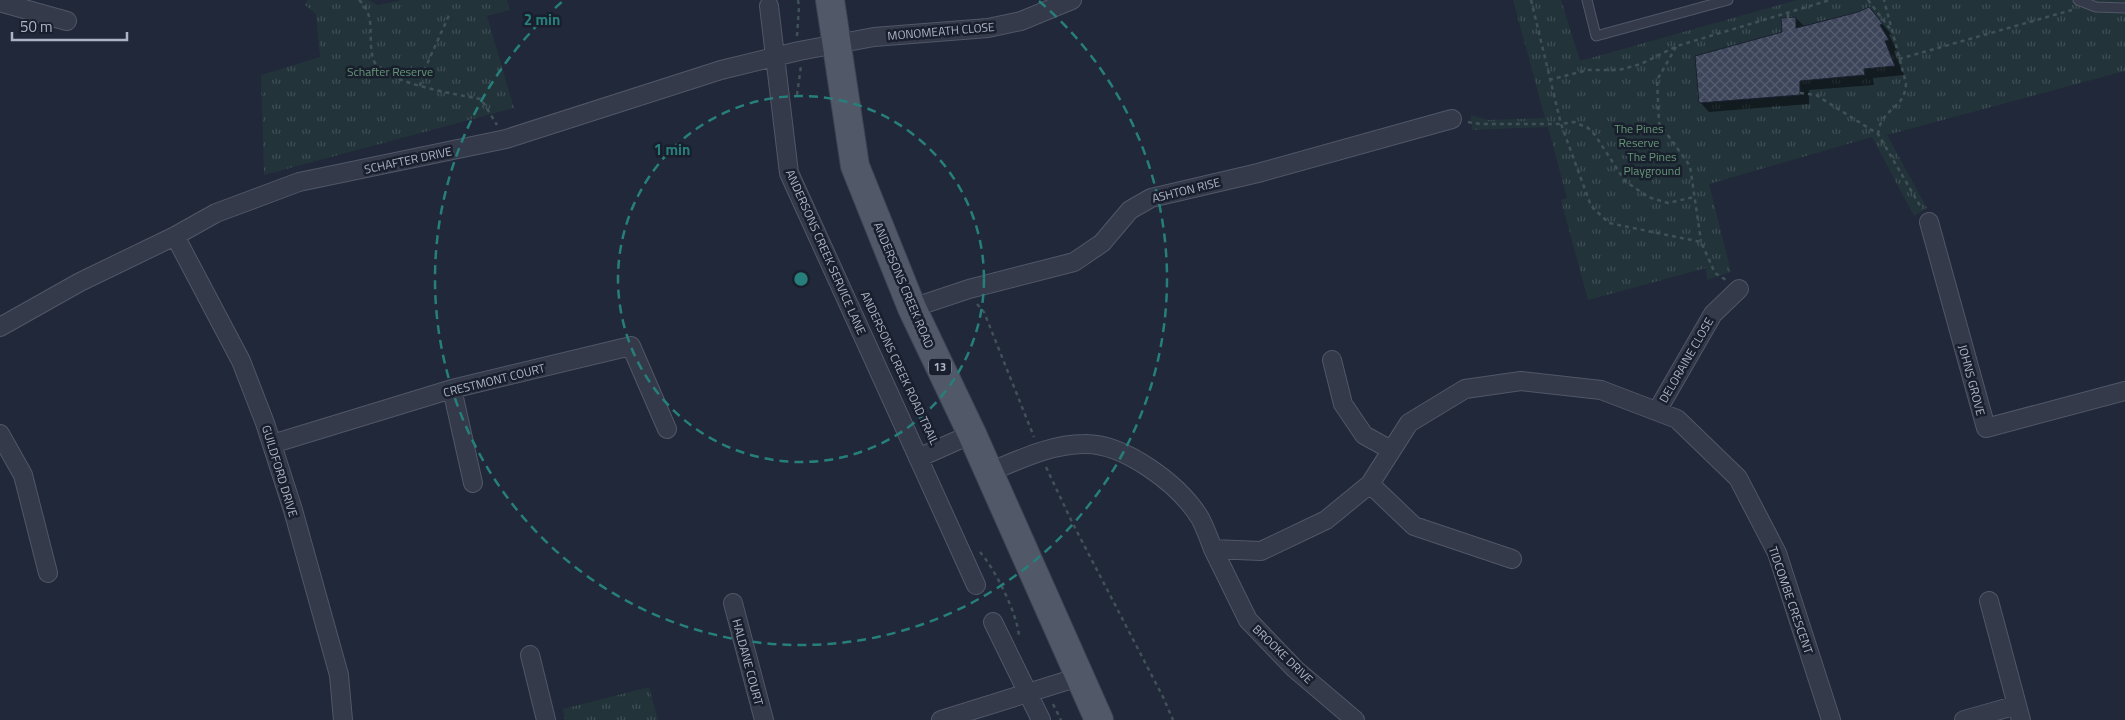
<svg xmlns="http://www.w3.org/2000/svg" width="2125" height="720" font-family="'Titillium Web',sans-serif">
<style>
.park{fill:url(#park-tufts)}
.shadow{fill:#0007}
.building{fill:url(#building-cross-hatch);stroke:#1b2130}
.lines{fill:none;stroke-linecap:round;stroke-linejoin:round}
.lane-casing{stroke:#515767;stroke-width:11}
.street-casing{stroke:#515767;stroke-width:20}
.primary-casing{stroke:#3d4353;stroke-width:30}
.path{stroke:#405157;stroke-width:2.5;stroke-dasharray:4 4;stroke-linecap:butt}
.lane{stroke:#343a49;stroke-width:9}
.street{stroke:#343a49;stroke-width:18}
.primary{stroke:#515969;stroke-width:28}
.ring{fill:none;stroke:#277f7b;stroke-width:2.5;stroke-dasharray:9 6}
.labels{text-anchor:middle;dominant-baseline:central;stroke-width:5;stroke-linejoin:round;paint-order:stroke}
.shield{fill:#191f2d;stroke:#818798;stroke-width:1}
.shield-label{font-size:11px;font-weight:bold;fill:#aeb4c6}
.street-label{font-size:12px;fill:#aeb4c6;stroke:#191f2d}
.park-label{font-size:12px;fill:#659776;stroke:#191f2d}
.centre{fill:#277f7b;stroke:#191f2d;stroke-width:2.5}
.ring-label{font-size:15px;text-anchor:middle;font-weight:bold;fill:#277f7b;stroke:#191f2d;stroke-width:5;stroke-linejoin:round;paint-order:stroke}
</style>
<defs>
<pattern id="park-tufts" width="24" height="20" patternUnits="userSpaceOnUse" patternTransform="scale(1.25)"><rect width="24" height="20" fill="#22343a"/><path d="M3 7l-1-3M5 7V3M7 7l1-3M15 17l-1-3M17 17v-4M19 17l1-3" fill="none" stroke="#404f55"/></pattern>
<pattern id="building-cross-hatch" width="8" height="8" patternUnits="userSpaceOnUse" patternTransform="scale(1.25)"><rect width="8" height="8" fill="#3c4559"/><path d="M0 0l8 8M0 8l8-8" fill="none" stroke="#565d6f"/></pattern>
</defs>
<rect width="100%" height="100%" fill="#202839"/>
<!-- park -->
<path class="park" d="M307,0h61l10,5 24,-5h105l3,10 -23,6 27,92 -250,67 -3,-100 59,-18 -4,-43 -11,-9z
M1513,0h48l19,61 217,-61h328v71l-238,64 40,73 -13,8 -42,-79 -163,47 22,88 -24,8 -1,-12 -118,32 -27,-100 6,-2 -19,-71 -76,3 -1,-15 17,5 57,-2z
M649,687l9,33h-93l-2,-11z"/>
<!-- shadow -->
<path class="shadow" d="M1869,8l22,26 -2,1 8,15 -3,1 10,24 -31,3 1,7 -65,5v14l-100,8 -9,-10 83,-69 13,-15 9,9 53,-14z"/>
<!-- building -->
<path class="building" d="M1869,7l14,17 -3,1 9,15 -4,1 10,25 -31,3 1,6 -65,6v14l-101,8 -4,-47 87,-24 -1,-14 15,-1v11l62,-16z"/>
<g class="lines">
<!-- lane casing -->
<g class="lane-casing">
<path id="lane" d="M1587,0l9,36 132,-36
M2078,0l18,7 29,1"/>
</g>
<!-- street casing -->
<g class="street-casing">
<path id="street" d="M3,3l64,18
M769,6l20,167 187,412
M1929,222l57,206 139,-37
M175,236l66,125 24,62 28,87 46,165 4,45
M912,308l57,-19 105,-27 28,-19 28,-33 21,-12 107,-25 194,-54
M0,327l80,-45 95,-46 41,-23 83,-31 207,-43 215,-69 78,-19 75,-14 114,-9 33,-7 51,-21
M1332,360l11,44 21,31 27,15
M452,389l21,94
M1657,411l56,-97 26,-25
M0,434l23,41 25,98
M272,444l180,-55 179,-43 36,83
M918,458l54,-24
M989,472c30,-12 62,-28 95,-28 40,-1 95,40 116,74 5,9 9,21 13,31l48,2 65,-31 44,-36 39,-61 56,-34 56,-8 80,9 76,29 61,59 39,75 54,167
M1370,484l44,42 98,33
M1213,549l35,71 47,49 60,51
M1989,601l32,119
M733,603l31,117
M993,622l48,98
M530,655l16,65
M941,720l138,-43
M1964,720l53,-15"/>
</g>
<!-- primary casing -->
<g class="primary-casing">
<path id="primary" d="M830,0l25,166 57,142 60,126 127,286"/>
</g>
<!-- path -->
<path class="path" d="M359,0c19,17 7,41 15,61 9,22 85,34 107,38l16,26
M1531,0l30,124 30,82 18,17 92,19 14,31 11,7
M1868,0l23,30
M1788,18v-6
M797,36l2,-29 -1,-7
M1676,47l-19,33 2,43 31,43 11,75
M1899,59l173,-49
M1549,80l39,-10h31l22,-6 36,-18 153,-46
M420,86l3,-13 27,-60
M1800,93l16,2 62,39 44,75
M797,95l4,-29
M1468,122l12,2h81l13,-2 14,6 7,7 30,46 23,16 20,6 26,-6
M1878,134c1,-5 2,-11 5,-15 11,-15 22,-15 23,-36l-22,-83
M977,304l7,8 50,125
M1046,467l26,55 91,175 10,23
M980,552c15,17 37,61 39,84
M1053,704l8,16"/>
<!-- lane -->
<use href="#lane" class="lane"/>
<!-- street -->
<use href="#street" class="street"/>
<!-- primary -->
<use href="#primary" class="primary"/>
</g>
<!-- distance rings -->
<g class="ring">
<circle cx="801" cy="279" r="183"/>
<path d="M1039 1A366 366 0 1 1 563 1"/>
</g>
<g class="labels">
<!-- shield labels -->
<rect class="shield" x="929" y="358.5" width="22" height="17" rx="4"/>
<g class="shield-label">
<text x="940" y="367">13</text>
</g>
<!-- street labels -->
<g class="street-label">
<text transform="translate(941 31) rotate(-5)">MONOMEATH CLOSE</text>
<text transform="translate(408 160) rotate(-12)">SCHAFTER DRIVE</text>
<text transform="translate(1186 190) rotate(-14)">ASHTON RISE</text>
<text transform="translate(826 252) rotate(66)">ANDERSONS CREEK SERVICE LANE</text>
<text transform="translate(904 285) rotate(67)">ANDERSONS CREEK ROAD</text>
<text transform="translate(1686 360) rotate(-60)">DELORAINE CLOSE</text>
<text transform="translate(900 368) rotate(65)">ANDERSONS CREEK ROAD TRAIL</text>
<text transform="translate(494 380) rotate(-14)">CRESTMONT COURT</text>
<text transform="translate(1972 380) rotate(75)">JOHNS GROVE</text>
<text transform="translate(280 471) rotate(73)">GUILDFORD DRIVE</text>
<text transform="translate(1791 600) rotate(71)">TIDCOMBE CRESCENT</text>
<text transform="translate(1283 654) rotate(44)">BROOKE DRIVE</text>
<text transform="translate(748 662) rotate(75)">HALDANE COURT</text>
</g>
<!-- park labels -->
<g class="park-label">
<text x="390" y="71">Schafter Reserve</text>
<text x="1639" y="128">The Pines<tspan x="1639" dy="14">Reserve</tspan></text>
<text x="1652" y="156">The Pines<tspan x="1652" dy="14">Playground</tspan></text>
</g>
</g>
<circle cx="801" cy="279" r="8" class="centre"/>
<g class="ring-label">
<text x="542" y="25">2 min</text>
<text x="672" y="155">1 min</text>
</g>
<!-- scale -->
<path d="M12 32v8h115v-8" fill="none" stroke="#aeb4c6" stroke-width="2.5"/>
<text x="20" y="32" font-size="15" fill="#aeb4c6" stroke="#191f2d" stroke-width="4" paint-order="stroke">50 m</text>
</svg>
